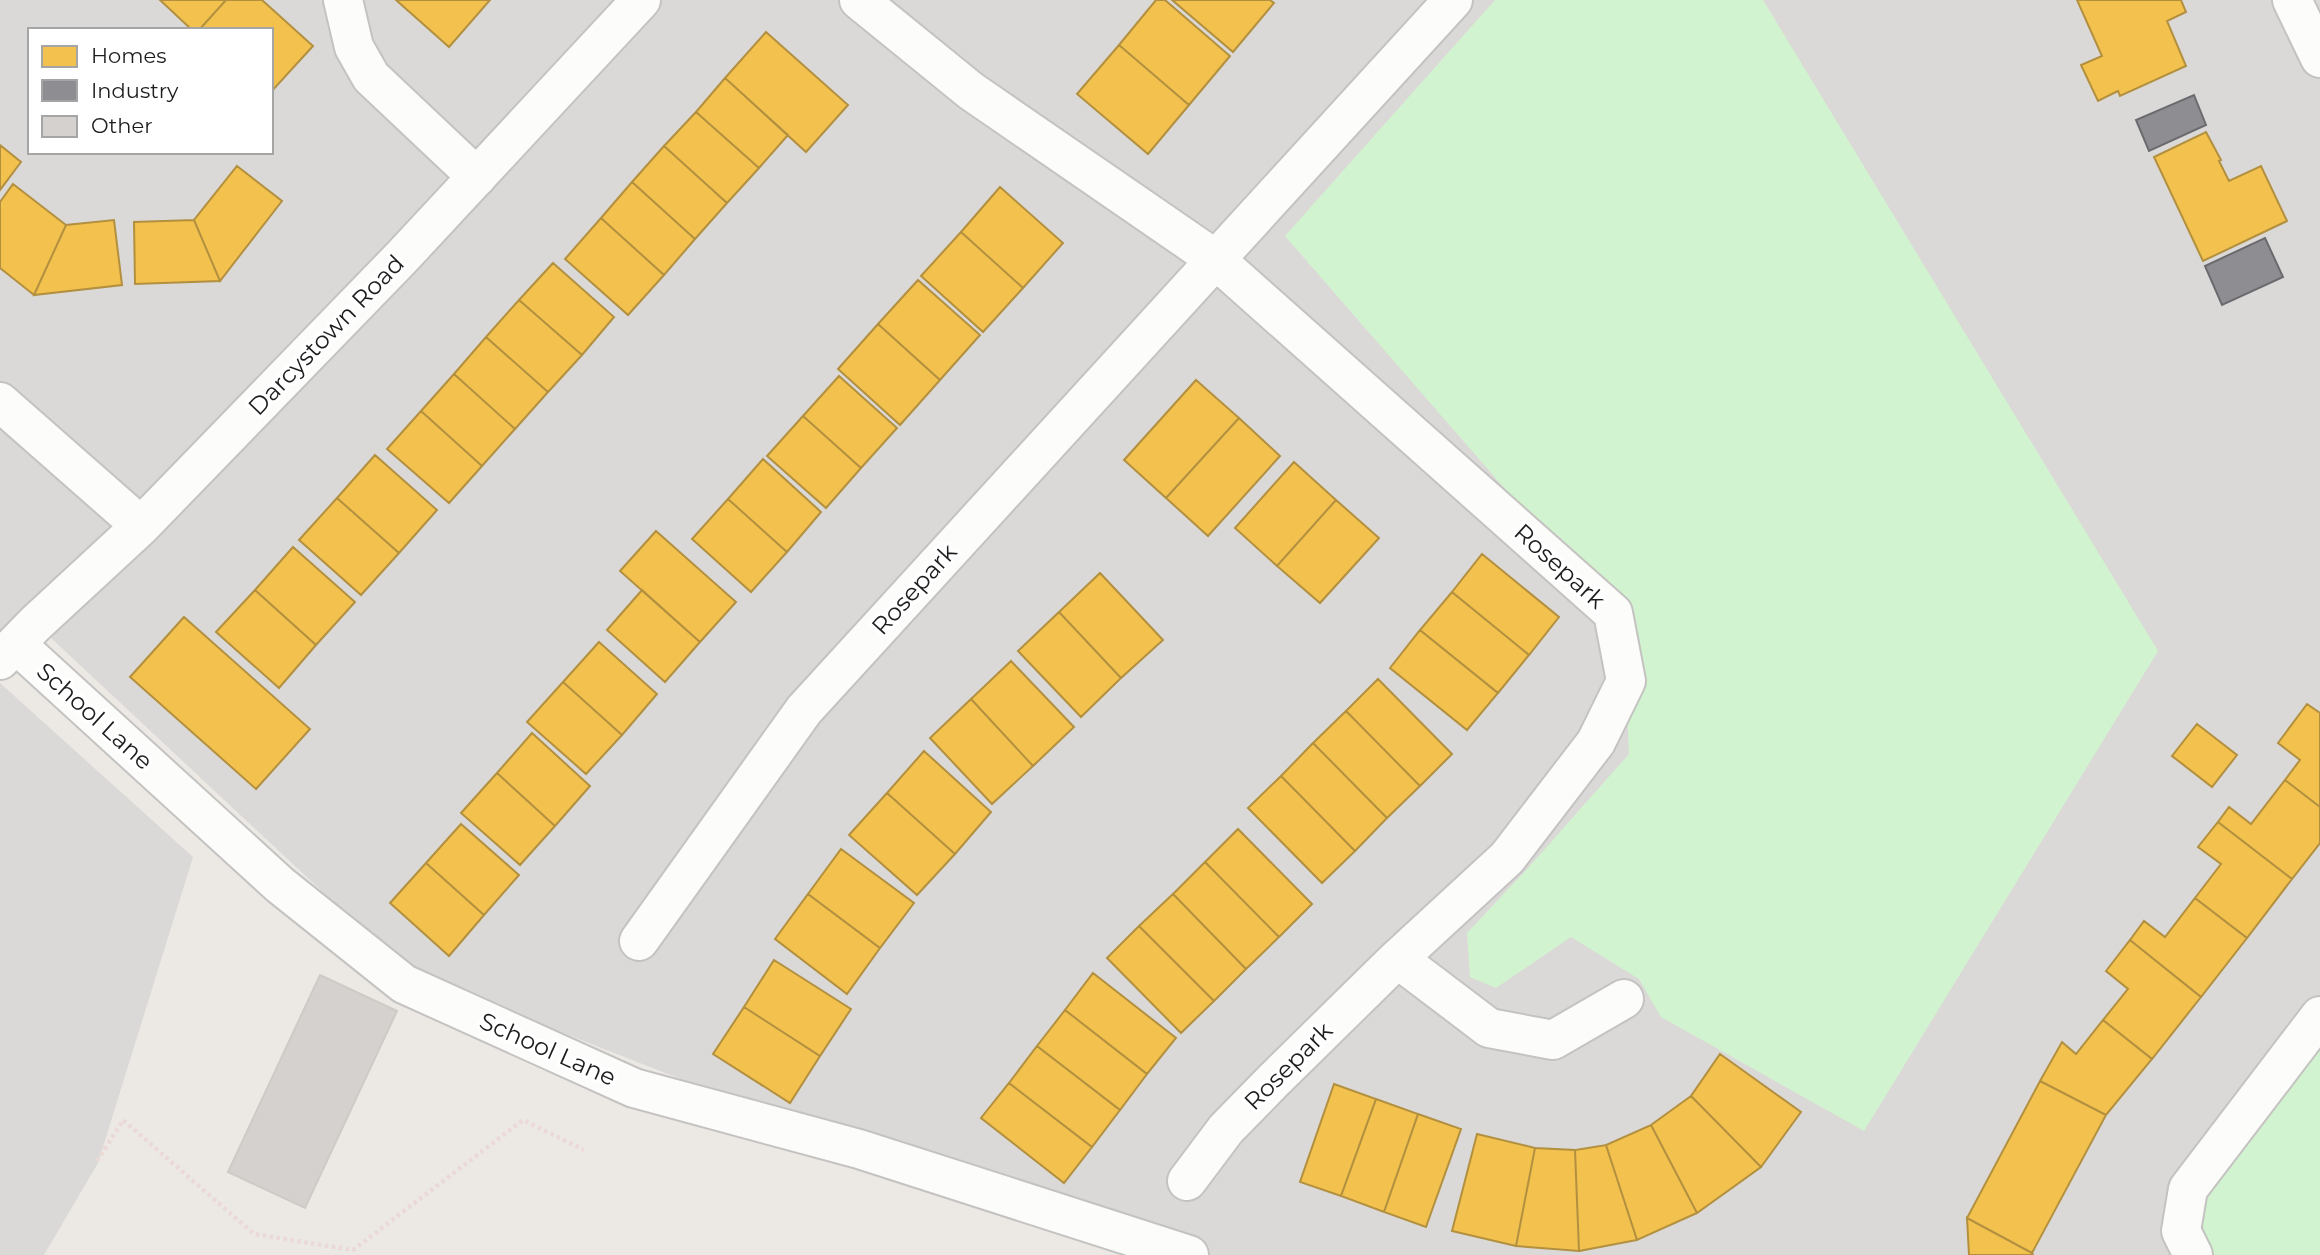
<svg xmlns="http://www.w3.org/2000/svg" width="2320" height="1255" font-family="Montserrat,sans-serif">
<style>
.residential{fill:#dbd9d7;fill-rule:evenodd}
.park{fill:#d2f3cf}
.homes{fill:#f2c14e;stroke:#b2903f;stroke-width:2}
.industry{fill:#8d8d92;stroke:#6b6b6f;stroke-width:2}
.building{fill:#d4d1ce;stroke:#cfcac6;stroke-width:2}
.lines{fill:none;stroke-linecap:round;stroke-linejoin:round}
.minor-casing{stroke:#c4c3c1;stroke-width:42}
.path{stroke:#ebd9d7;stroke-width:4.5;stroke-dasharray:3.5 3.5;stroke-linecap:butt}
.minor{stroke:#fcfcfb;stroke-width:38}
.labels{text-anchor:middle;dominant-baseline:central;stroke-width:7;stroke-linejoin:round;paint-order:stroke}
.street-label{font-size:24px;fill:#1d1d1d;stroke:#fff}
</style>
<rect width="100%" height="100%" fill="#ece9e5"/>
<!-- residential -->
<path class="residential" d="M0,0h2320v1255h-1131l-330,-106 -362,-142 -109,-54 -352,-329 -36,36zM30,30h241v122h-241z
M0,683l193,174 -95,306 -54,92h-44z"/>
<!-- park -->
<path class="park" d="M1495,0h268l395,651 -294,480 -203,-114 -22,-38 -68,-42 -75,51 -26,-11 -3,-44 61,-65 101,-114 -3,-73 -13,-68 -328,-377z
M2320,1016v239h-127l-5,-66z"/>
<!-- homes -->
<path class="homes" d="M160,0h66l-27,30h-7z
M226,0h36l51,46 -42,46v-62h-72z
M396,0h94l-41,47z
M1156,0h9l65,56 -41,49 -70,-60z
M1172,0h98l4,3 -41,49z
M2077,0h104l5,12 -19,9 19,45 -66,30 -2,-5 -20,10 -17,-36 21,-9z
M766,32l82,73 -42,47 -81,-74z
M1119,45l70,60 -41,49 -71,-60z
M725,78l63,57 -29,33 -63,-56z
M696,112l63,56 -32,35 -63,-57z
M2206,132l15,28 -2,1 10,20 32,-15 26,55 -84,40 -49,-104z
M0,145l21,17 -21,28z
M664,146l63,57 -32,36 -63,-57z
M237,166l45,35 -62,80 -26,-61z
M632,182l63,57 -31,36 -63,-57z
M13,184l53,41 -32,70 -34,-27v-66z
M1000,187l63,56 -40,45 -62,-56z
M601,218l63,57 -36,40 -63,-56z
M114,220l8,65 -88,10 32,-70z
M194,220l26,61 -85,3 -1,-62z
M961,232l62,56 -40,44 -62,-56z
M553,263l61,54 -32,38 -63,-55z
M918,280l62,55 -40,45 -62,-56z
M519,300l63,55 -34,37 -62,-55z
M878,324l62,56 -40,45 -62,-56z
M486,337l62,55 -33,37 -61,-55z
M454,374l61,55 -33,37 -61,-55z
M839,376l58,52 -36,40 -58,-52z
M1196,380l43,38 -73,80 -42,-38z
M421,411l61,55 -33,37 -62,-54z
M803,416l58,52 -35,40 -59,-52z
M1239,418l41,38 -72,80 -42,-38z
M375,455l62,55 -38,43 -62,-55z
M763,459l58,53 -34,40 -59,-53z
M1294,462l42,38 -59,66 -42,-38z
M337,498l62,55 -38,42 -62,-55z
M728,499l59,53 -36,40 -59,-53z
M1336,500l43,38 -59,65 -43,-37z
M656,531l80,71 -36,40 -80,-71z
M293,547l62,55 -39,43 -61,-55z
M1482,554l77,63 -30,38 -77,-63z
M1100,573l63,67 -42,38 -62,-66z
M255,590l61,55 -37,43 -63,-56z
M642,590l58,52 -35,40 -58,-52z
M1452,592l77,63 -31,38 -78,-63z
M1059,612l62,66 -40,39 -63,-66z
M184,617l126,112 -54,60 -126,-112z
M1420,630l78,63 -31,37 -77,-62z
M599,642l58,52 -35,41 -59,-53z
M1011,661l63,66 -41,39 -62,-67z
M1378,679l74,75 -32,32 -74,-75z
M563,682l59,53 -36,39 -59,-52z
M971,699l62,67 -41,38 -62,-66z
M2307,704l13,9v94l-35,-27 15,-20 -22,-17z
M1346,711l74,75 -33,32 -74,-75z
M2197,724l40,31 -25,32 -40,-31z
M532,733l58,53 -35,40 -58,-53z
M1313,743l74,75 -32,33 -74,-75z
M924,751l67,61 -36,42 -68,-61z
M497,773l58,53 -35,39 -59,-52z
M1281,776l74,75 -33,32 -74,-75z
M2285,780l35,27v36l-28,36 -74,-57 11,-15 22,17z
M887,793l68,61 -38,41 -68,-60z
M2218,822l74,57 -45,59 -52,-40 26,-34 -23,-17z
M461,824l58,51 -35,40 -58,-52z
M1238,829l74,75 -33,33 -74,-75z
M841,849l73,54 -34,45 -72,-54z
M1205,862l74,75 -33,32 -73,-75z
M426,863l58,52 -35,41 -59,-53z
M808,894l72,54 -33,46 -72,-55z
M1173,894l73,75 -32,32 -75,-75z
M2195,898l52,40 -46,59 -71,-57 14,-19 21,16z
M1139,926l75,75 -33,32 -74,-75z
M2130,940l71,57 -49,62 -49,-39 25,-31 -22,-18z
M774,960l77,49 -31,47 -76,-49z
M1093,973l83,65 -29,36 -82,-64z
M744,1007l76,49 -30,47 -77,-49z
M1065,1010l82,64 -27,36 -83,-64z
M2103,1020l49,39 -46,56 -66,-34 22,-39 14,12z
M1037,1046l83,64 -28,37 -83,-64z
M1720,1054l81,58 -40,55 -70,-71z
M2040,1081l66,34 -74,138 -65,-35z
M1009,1083l83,64 -28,36 -83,-65z
M1334,1084l42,15 -35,97 -41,-14z
M1691,1096l70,71 -64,46 -46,-88z
M1376,1099l42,15 -34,98 -43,-16z
M1418,1114l43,15 -35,98 -42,-15z
M1651,1125l46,88 -60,27 -31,-95z
M1477,1134l58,14 -19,98 -64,-15z
M1606,1145l31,95 -58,11 -4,-101z
M1535,1148l40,2 4,101 -63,-5z
M1967,1218l65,35 1,2h-64z"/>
<!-- industry -->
<path class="industry" d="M2194,95l12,30 -57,26 -13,-31z
M2265,238l18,39 -61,28 -17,-39z"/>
<!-- building -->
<path class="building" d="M320,975l77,36 -92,197 -77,-36z"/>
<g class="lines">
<!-- minor casing -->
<g class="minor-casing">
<path id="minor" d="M343,0l11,47 17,30 106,100
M859,0l112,91 244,168 398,354 13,68 -30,61 -89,116 -114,105 -120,118 -47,48 -39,52
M2292,0l28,58
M0,402l141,124
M16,644l264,241 124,99 230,104 225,61 330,106
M0,660l35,-36 106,-98 261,-269 239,-257
M639,941l165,-231 649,-710
M1398,959l91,69 64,12 71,-41
M2193,1255l-12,-24 7,-42 132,-173"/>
</g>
<!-- path -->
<path class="path" d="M97,1161l26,-41 131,114 99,16 170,-130 61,30"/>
<!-- minor -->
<use href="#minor" class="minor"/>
</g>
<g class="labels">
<!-- street labels -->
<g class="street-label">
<text transform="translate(326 335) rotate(-46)">Darcystown Road</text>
<text transform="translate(1560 566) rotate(42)">Rosepark</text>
<text transform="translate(914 589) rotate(-48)">Rosepark</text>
<text transform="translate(95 716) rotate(42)">School Lane</text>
<text transform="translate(548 1049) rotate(24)">School Lane</text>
<text transform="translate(1288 1066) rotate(-45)">Rosepark</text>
</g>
</g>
<!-- legend -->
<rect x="28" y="28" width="245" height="126" fill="#ffffff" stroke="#a5a5a5" stroke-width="2"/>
<rect x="42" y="46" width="35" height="21" fill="#f2c14e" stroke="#a5a5a5" stroke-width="2"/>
<text x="91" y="63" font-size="21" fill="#1d1d1d">Homes</text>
<rect x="42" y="80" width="35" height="21" fill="#8d8d92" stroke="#a5a5a5" stroke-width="2"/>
<text x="91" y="98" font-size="21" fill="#1d1d1d">Industry</text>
<rect x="42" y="116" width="35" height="21" fill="#d4d1ce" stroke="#a5a5a5" stroke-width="2"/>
<text x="91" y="133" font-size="21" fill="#1d1d1d">Other</text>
</svg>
